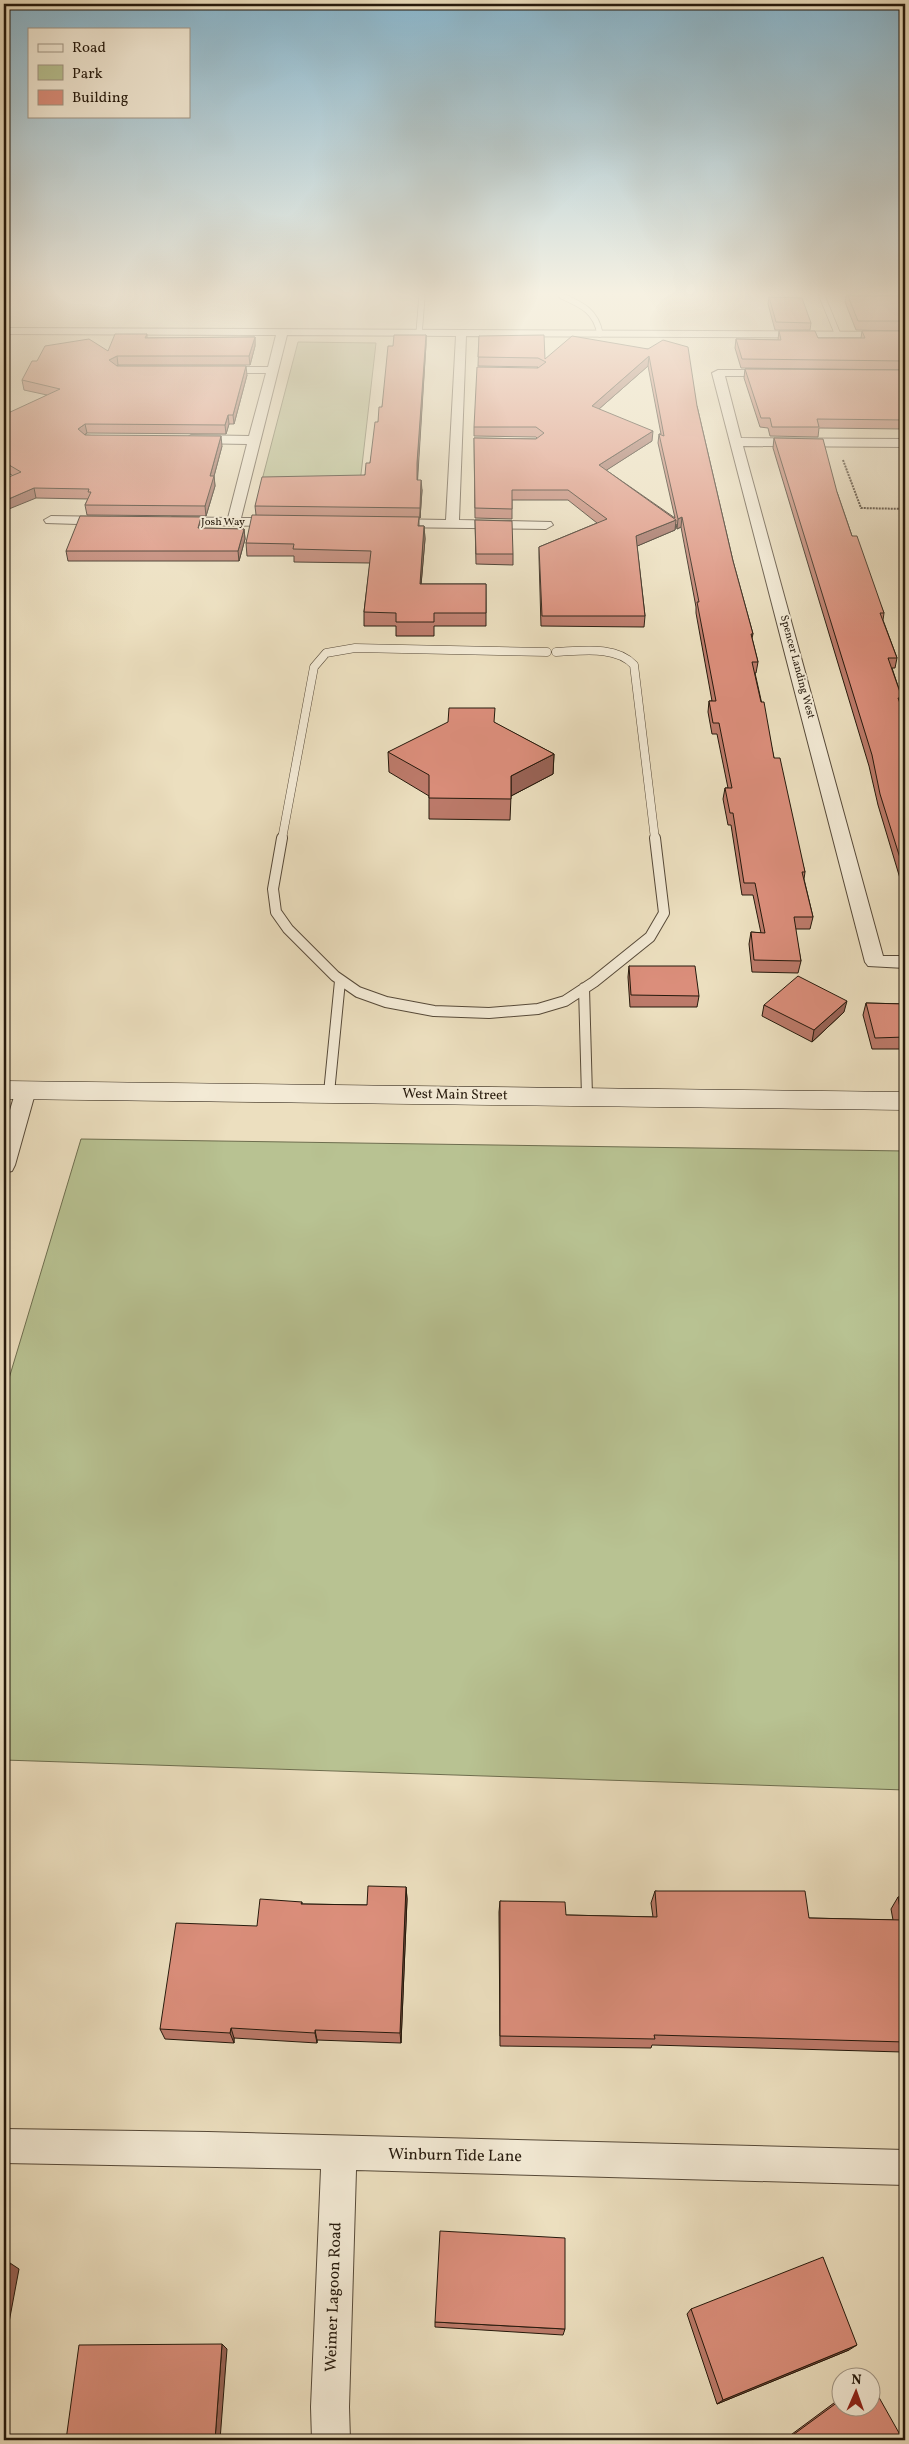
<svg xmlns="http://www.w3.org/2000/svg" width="909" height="2444" font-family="Vollkorn,serif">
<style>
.green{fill:#b8c292;stroke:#6e6e4f}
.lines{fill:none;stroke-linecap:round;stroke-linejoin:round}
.service-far2-casing{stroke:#574a39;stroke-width:7}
.service-far1-casing{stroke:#574a39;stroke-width:9}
.service-casing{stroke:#574a39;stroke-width:12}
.minor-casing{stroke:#574a39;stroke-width:2}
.secondary-casing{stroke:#25190c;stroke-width:1}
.path{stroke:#25190c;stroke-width:2;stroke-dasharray:2 1;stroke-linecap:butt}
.service-far2{stroke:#f3ead5;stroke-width:5.5}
.service-far1{stroke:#f3ead5;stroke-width:8}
.service{stroke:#f3ead5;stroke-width:10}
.minor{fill:#f3ead5;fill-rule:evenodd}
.secondary{fill:#f3ead5;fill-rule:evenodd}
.wall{fill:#bc7a6a;stroke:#25190c;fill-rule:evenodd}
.shaded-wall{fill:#996356;stroke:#25190c}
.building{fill:#db8e7b;stroke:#25190c}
.labels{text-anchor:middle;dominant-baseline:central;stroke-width:4;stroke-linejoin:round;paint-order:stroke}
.far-street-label{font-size:11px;fill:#25190c;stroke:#f3ead5}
.street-label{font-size:14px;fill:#25190c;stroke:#f3ead5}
.near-street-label{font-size:16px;fill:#25190c;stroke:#f3ead5}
</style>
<rect width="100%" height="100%" fill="#ecdfbf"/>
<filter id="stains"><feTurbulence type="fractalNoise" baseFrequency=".004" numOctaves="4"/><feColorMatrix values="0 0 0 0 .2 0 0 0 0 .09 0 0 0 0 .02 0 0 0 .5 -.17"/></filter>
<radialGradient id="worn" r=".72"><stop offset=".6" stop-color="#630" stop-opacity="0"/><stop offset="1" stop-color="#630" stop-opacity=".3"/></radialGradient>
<!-- green -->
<path class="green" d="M298,342l78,1 -16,140 -98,-3z
M81,1139l824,12v639l-901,-30v-365z"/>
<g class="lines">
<!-- service-far2 casing -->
<g class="service-far2-casing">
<path id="service-far2" d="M562,296c20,9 34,15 38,38
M822,296l16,39
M419,334l3,-38"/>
</g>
<!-- service-far1 casing -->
<g class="service-far1-casing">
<path id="service-far1" d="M556,652c24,-1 60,-7 78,13l21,174
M282,839l32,-172 12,-14 29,-5 192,4"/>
</g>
<!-- service casing -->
<g class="service-casing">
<path id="service" d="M282,838l-9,51 3,23 12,17 47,47 23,16 28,10 48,9 55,2 49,-4 27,-8 29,-19 56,-45 14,-24 -9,-75
M584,988l3,108
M329,1093l11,-112"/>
</g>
<!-- minor casing -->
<g class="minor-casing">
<path id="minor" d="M4,328l901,4v6l-439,-2 -7,184 92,2 2,3 -7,4 -156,-2 -7,-4 7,-4 56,1 10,-184 -169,-1 -46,183h39l7,4 -7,4 -108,-1 -7,-4 7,-4 56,1 19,-74 -56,-1 -6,-4 6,-4 58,1 17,-63h-48l-6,-3 6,-3h50l8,-32 -272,-1z
M718,370h56l6,3 -6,3h-49l16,62 164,1v8l-162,-1 140,510h22v12l-37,-2 -3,-4 -153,-589z
M51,516l59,1 7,4 -7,4 -64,-2 -2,-3z
M26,1083l7,2 3,5 -21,75 -3,6 -8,2v-43l12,-40 3,-5z
M4,2129l204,3 697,18v35l-549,-15 -7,237 1,33h-38l-1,-33 10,-238 -317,-6z"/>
</g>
<!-- secondary casing -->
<g class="secondary-casing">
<path id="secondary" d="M4,1081l901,11v18l-901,-11z"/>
</g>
<!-- path -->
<path class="path" d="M843,460l18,48 44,1"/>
<!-- service-far2 -->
<use href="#service-far2" class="service-far2"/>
<!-- service-far1 -->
<use href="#service-far1" class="service-far1"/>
<!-- service -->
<use href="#service" class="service"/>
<!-- minor -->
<use href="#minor" class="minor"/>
<!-- secondary -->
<use href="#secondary" class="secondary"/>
</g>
<!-- wall -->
<path class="wall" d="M846,296h59v74l-164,-2 -6,-20 1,-9 42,1 1,-9 39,7h43l1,-7h43l-49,-1 -11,-28z
M769,297l42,26 -1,7h-35l-7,-26z
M147,334v4l108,-1v9l-5,19h-132l-1,1 130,9 -13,49h-5l-3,10 -139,-1 -2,2 137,11 -8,30 1,10 -9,30 -119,-1 -2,-10 3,-6 -52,-1 -24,-23 -8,-4v-52l43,-24 -23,-5 -2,-10 86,-29z
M426,335v9l-9,136 5,10 -2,28h-1v8h5l1,13 -4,45h65v42h-52v10h-38v-10h-32v-14l6,-49 -76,-1v-6h-47l-1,-13 10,-28 -1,-9 110,-31 5,-12 8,-41 4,-15 11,-61z
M479,336l66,23 103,-10 49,57 36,155 20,73 -1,4 6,24 -2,11h-1l19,85 31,114 -1,7 9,38 -3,12h-15l6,32 -3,12 -46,-1 -3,-28 2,-12 10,1 -8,-38h-11l-11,-70h-3l-5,-26 2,-11h3l-11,-54h-5l-4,-22 1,-11h3l-16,-88v-6l-15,-80 -4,2 -1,-5 -1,6 -38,16 8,70 -1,11 -103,-1 -2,-68v-11l58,-24 -29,-23h-56v19l-37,-1 -1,-80 62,1 1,-1 -1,-1 -62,-1v-9l64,-60 -60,-1zM648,366l13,68h-2l-1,9 17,75 -69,-48 46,-29 -53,-32z
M745,369l160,1v59l-86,-1 -1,9 -48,-1 -2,-8 -8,-1 -16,-49z
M774,438l63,54 15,44 32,77 -1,7 14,38 -2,10h-3l10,30 -1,6 4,13v178l-27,-90 -9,-39 -96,-318z
M201,517l1,11 42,1 1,10 -6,22h-171l-2,-10z
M475,520l38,34v11l-37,-1z
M495,723l59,31 -1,20 -42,22 -1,24 -81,-1v-23l-40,-24 -1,-20z
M629,966l70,30 -2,11h-67l-2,-30z
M866,1003l39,1v45h-33l-9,-34z
M764,1005l80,7 -32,30 -50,-26z
M406,1887l1,12 -6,144 -84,-3v3l-83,-5v5l-69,-4 -5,-10 97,-103 45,-24v2l65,1z
M655,1891l154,27 84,2 -2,-11 7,-12h7v151l-3,4 -250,-7 -1,3 -151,-2 -1,-134 1,-11 66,14 87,2 -2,-14z
M691,2309l158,41 -132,54 -30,-90z
M435,2322l130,7 -2,6 -128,-8z
M842,2397v9l61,34h-119z"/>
<!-- shaded-wall -->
<path class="shaded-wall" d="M426,335v9l-8,129 -1,17v-27z
M255,337v9l-5,19 -1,-9z
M117,356l1,9 -8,4 -1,-9z
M649,356l-1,10 -57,50 1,-10z
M246,366l1,9 -13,49 -1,-9z
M228,415l1,9 -3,10 -1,-9z
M85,424l2,9 -8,5 -1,-9z
M653,431l-1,10 -53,34v-10z
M221,436l1,10 -8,30 1,10 -9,30 -1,-10 5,-30z
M421,480l1,10 -2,28v-10z
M34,488l2,10 -32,13v-10z
M201,517l1,10 -3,11 -1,-10z
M682,517l-1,10 -4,2 1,-10z
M676,520l-1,10 -40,17 1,-11z
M424,526l1,13 -5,58v-13z
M244,529l1,10 -6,22 -1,-10z
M554,754l-1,20 -42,22v-20z
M847,1001l-3,11 -32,30 2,-12z
M406,1887l1,12 -6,144 -1,-10z
M4,1903l5,8 -5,24z
M231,2028l3,10v5l-4,-10z
M315,2030l2,10v3l-2,-10z
M10,2263l9,6 -15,80v-52z
M222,2344l5,5 -7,91h-5z
M857,2345l-8,5 -132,54 6,-4z"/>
<!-- building -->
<path class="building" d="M848,296h57v25h-47z
M769,297l33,1 9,25 -35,-1z
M779,331h36l3,7h47l-3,-7h43v30l-163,-2 -6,-20 45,1z
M115,334h32l-2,4 110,-1 -6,19h-132l-8,4 8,6h129l-13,49h-5l-3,10 -140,-1 -7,5 7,6 136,1 -11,40h4l-9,30 -120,-1 6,-13h-3l1,-3 -55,-1 -30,13v-22l17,-7 -17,-10v-43l2,-5 54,-25 -38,-9 10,-19h5l8,-15 44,-7 19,12z
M394,335h32l-9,128v17h4l-1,28 -165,-2 7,-29 103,-2 1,-12h4l5,-41h3l1,-15h3l6,-61h5z
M544,335l1,24 27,-23 76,13 15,-9 25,7 9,59 36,155 20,73h-2l7,28h-6l9,40h3l10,56h6l25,114h-3l11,45h-19l7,44 -47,-1 -3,-28 14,1 -10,-50h-11l-11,-70h-3l-5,-25h7l-13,-65h-6l-4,-22h7l-19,-99h2l-17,-85 -4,2 -19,-85 5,2 -15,-80 -57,50 61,25 -54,34 77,55 -40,16 9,80h-103l-3,-69 68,-28 -39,-29h-56v19l-37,-1 -1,-70 62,1 8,-6 -8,-6h-62l3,-60 61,1 8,-6 -8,-4 -60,-1 1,-21z
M745,369l160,1v50l-88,-1 2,8h-47l-2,-9h-9z
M774,438l49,1 14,53 15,44h5l27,77h-4l17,45h-9l14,40h-4l7,19v157l-25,-80 -8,-39z
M252,515l167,2 -1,9h6l-4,58h66v29h-52v9h-38v-9l-32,-1 7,-61 -78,-2 1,-5 -48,-1z
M80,516l121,1 -3,11 46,1 -6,22h-172z
M475,520l37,1 1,33h-37z
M449,708h46l-1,14 60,32 -43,22v23l-82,-1v-23l-41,-23 60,-30z
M629,966h66l4,30 -68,-1z
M798,976l49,25 -33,29 -50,-25z
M866,1003l39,1v33l-30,1z
M368,1886l38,1 -6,146 -85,-3v3l-84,-5 -1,5 -70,-4 16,-106 81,3 3,-27 42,3 -1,2 66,1z
M655,1891h150l4,27 93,2 -4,-23h7v145l-251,-7 1,4 -155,-3v-135l65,1 1,13 91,2z
M440,2231l125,7v91l-130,-7z
M823,2257l34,88 -134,55 -32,-91z
M4,2263h6l-6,34z
M222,2344l-7,96h-149l13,-95z
M872,2385l31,55h-117l56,-41v7h30z"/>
<!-- sky -->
<linearGradient id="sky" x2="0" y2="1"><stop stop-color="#89b8d0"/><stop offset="0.46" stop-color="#f6f1e2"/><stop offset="1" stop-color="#f6f1e2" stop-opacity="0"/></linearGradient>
<rect width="909" height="638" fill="url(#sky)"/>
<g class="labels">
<!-- far-street labels -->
<g class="far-street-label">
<text x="223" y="522">Josh Way</text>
<text transform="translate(797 667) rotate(75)">Spencer Landing West</text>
</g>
<!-- street labels -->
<g class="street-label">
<text transform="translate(455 1095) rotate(1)">West Main Street</text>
</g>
<!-- near-street labels -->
<g class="near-street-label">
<text transform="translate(455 2156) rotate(1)">Winburn Tide Lane</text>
<text transform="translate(334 2297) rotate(-88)">Weimer Lagoon Road</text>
</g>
</g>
<!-- margin -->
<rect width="909" height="2444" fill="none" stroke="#ecdfbf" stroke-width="20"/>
<rect x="5" y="5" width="899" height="2434" fill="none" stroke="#25190c" stroke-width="2.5"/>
<rect x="10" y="10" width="889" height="2424" fill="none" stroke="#25190c"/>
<!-- legend -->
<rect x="28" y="28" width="162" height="90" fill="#f3ead5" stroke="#a19685"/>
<rect x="38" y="44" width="25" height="8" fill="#f3ead5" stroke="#a19685"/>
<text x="72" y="52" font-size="15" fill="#25190c">Road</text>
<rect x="38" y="65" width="25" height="15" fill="#b8c292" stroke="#a19685"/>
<text x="72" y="78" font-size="15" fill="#25190c">Park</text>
<rect x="38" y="90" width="25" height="15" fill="#db8e7b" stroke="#a19685"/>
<text x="72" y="102" font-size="15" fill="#25190c">Building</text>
<!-- north arrow -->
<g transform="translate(856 2392) rotate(2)"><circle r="24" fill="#f3ead5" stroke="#a19685"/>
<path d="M0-4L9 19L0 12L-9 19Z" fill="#8f2418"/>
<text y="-8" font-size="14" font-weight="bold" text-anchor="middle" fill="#25190c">N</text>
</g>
<rect width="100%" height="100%" filter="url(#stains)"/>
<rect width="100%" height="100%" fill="url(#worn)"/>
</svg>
